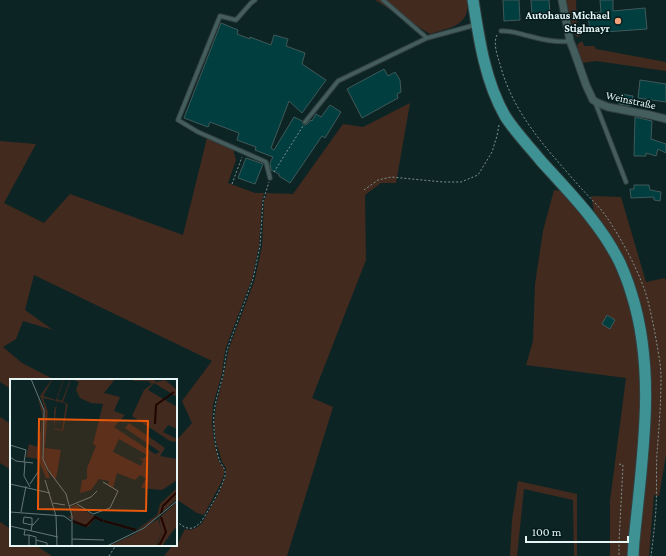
<svg xmlns="http://www.w3.org/2000/svg" width="666" height="556" font-family="'Crimson Pro',serif">
<style>
.green{fill:#432a1e}
.building{fill:#003e40;stroke:#405959}
.lines{fill:none;stroke-linecap:round;stroke-linejoin:round}
.lane-casing{stroke:#334041;stroke-width:5.5}
.street-casing{stroke:#334041;stroke-width:9}
.primary-casing{stroke:#334041;stroke-width:13}
.path{stroke:#809293;stroke-width:1;stroke-dasharray:2 2;stroke-linecap:butt}
.lane{stroke:#445d5d;stroke-width:3.5}
.street{stroke:#445d5d;stroke-width:7}
.primary{stroke:#3f9294;stroke-width:11}
.poi-dot{fill:#f0a27a;stroke:#041b1c;stroke-width:1.5}
.labels{text-anchor:middle;dominant-baseline:central;stroke-width:3;stroke-linejoin:round;paint-order:stroke}
.poi-label{font-size:11px;font-weight:bold;fill:#e7f5f5;stroke:#041b1c;text-anchor:end}
.street-label{font-size:11px;fill:#e7f5f5;stroke:#041b1c}
.inset-river{fill:none;stroke:#210500;stroke-width:2}
.inset-road{fill:none;stroke:#647878;stroke-width:1}
.view{fill:#e8590c;fill-opacity:0.15;stroke:#e8590c;stroke-width:2}
.inset-edge{fill:none;stroke:#e7f5f5;stroke-width:2}
</style>
<rect width="100%" height="100%" fill="#0d2425"/>
<!-- green -->
<path class="green" d="M375,0h92c4,26 -18,28 -37,34z
M566,0h10l1,23 4,13 -4,1 -2,-2z
M580,42h3l1,4h10l2,3 70,13v9l-70,-10 -14,2 -5,-18z
M410,103l-14,80h-15l-16,12 1,65 -54,138 21,9 -46,149h-123l9,-11h3v-4l2,2 7,-14c7,2 12,-1 17,-6l17,-30 7,-17v-8l-4,-6 -6,-20 -2,-18 2,-18 8,-32 5,-26 26,-69 7,-33 2,-45 3,-8 26,1 50,-70 20,3z
M207,138l26,11 3,11 -8,23 27,10h9l-2,8 -3,45 -7,33 -26,68 -2,10 -2,17 -9,31 -1,19 2,18 5,20 5,6v7l-3,8 -17,32 -7,-2 -21,-14v-58l16,-18 -10,-22 30,-40 -178,-86 -9,35 28,20 -30,-9 -7,18 -13,8 19,16 33,17h-44v9l-11,-7v-241l36,3 -32,59 40,20 26,-29 113,41z
M554,190l11,2 21,22 33,54 17,54 5,51v42l-11,141h-20v-55l16,-123 -100,-13 7,-24 2,-57 8,-53z
M591,196l30,1 25,85 19,-4 1,4v173l-7,41 -5,-1 -1,11 -4,50h-12l13,-161 -25,-132 -31,-52z
M0,417l11,7v46l-11,-7z
M518,481l59,13v62h-3l-1,-56 -49,-11 -7,67h-7l2,-36z
M0,522l11,7v16h24l17,11h-52z"/>
<!-- building -->
<path class="building" d="M503,0h16l1,20 -16,1z
M531,0h18l1,13 -18,1z
M600,0h13v11l32,-3 2,21 -57,4 -2,-20 13,-1z
M221,23l17,7 -1,4 13,5v-2l21,8 3,-10 14,4 -2,7 19,7 -3,11 24,16 -24,33 -13,-12 -18,47 3,2 20,-33 8,4 1,3 2,1 2,-1 4,-4 1,1 4,-7 5,3 9,-12 11,7 -16,26 -3,-2 -32,47 -11,-7v-2l-8,-4 -1,-7 3,-6 -18,-7 1,-3 -19,-7 2,-7 -29,-11 -2,5 -24,-9z
M384,69l4,7 7,-4 5,8 1,12 -4,2 1,4 -36,20 -15,-29z
M640,80l26,4v18l-28,-4z
M621,94l12,2 -2,10 -12,-2z
M635,117l17,4 -1,18 15,5v9l-8,-4 -2,7 -10,-3v3h-12z
M246,158l17,6 -8,20 -17,-6z
M634,185h15l1,5 11,2 -1,9 -6,-1v-3l-23,1 -1,-9h4z
M607,315l8,5 -5,9 -8,-5z"/>
<g class="lines">
<!-- lane casing -->
<g class="lane-casing">
<path id="lane" d="M255,0l-4,3 -15,17 -16,-4 -42,104 20,12 68,30 4,16
M383,0l44,38
M501,31c10,-1 19,3 28,5 14,4 28,7 41,5
M595,102l31,80
M305,122l33,-41 89,-43 48,-13"/>
</g>
<!-- street casing -->
<g class="street-casing">
<path id="street" d="M562,0l8,41 4,10 12,34 7,15 5,3 10,4 42,8 16,4"/>
</g>
<!-- primary casing -->
<g class="primary-casing">
<path id="primary" d="M473,0c6,39 12,81 32,116 10,16 24,30 36,45 29,32 60,63 79,102 4,9 8,19 11,29 26,80 11,166 3,249l-1,15"/>
</g>
<!-- path -->
<path class="path" d="M497,35c-4,8 0,20 3,29 13,50 47,85 80,123 9,10 20,20 28,32 15,23 28,47 37,72 5,16 8,32 11,48 2,12 5,26 5,39 0,25 -2,50 -4,75 -1,18 0,37 -1,55 -1,16 -3,32 -5,48
M274,172l29,-46
M232,184l10,-27
M364,190l14,-10 13,-3 52,5h18l17,-7 14,-23 5,-16 2,-11
M619,464l4,1 -4,77v14
M176,521c10,8 15,11 25,1 7,-11 21,-34 24,-46 1,-7 -2,-9 -5,-14 -4,-11 -6,-25 -6,-36 -2,-18 5,-34 9,-51 2,-10 2,-19 5,-28l25,-68 7,-33 3,-45 6,-19
M109,556l7,-11"/>
<!-- lane -->
<use href="#lane" class="lane"/>
<!-- street -->
<use href="#street" class="street"/>
<!-- primary -->
<use href="#primary" class="primary"/>
</g>
<!-- markers -->
<circle class="poi-dot" cx="618" cy="21" r="4"/>
<g class="labels">
<!-- poi labels -->
<g class="poi-label">
<text x="610" y="15">Autohaus Michael<tspan x="610" dy="13">Stiglmayr</tspan></text>
</g>
<!-- street labels -->
<g class="street-label">
<text transform="translate(631 100) rotate(12)">Weinstraße</text>
</g>
</g>
<!-- overview -->
<g transform="translate(10 379)">
<rect width="167" height="167" fill="#0d2425"/>
<path d="M42,0h12l-7,20 5,2 8,-21 -2,-1h47l-11,14 16,4 -6,14 11,4 -11,12 41,27 5,-2 -35,-24 4,-5 36,25 -5,8 17,3v21l-15,10 -21,-2 5,-10 -6,-3 -5,5 -18,-7 -4,15 -5,-3 1,-4 -10,-2 -8,11 -11,3 2,-13 5,-1v-11l9,-22 -3,-2 10,-40 -12,-1 -11,-5 -4,-8 3,-8 -8,-3 -8,23 5,2 -5,27 -9,-2 3,-28 -14,-3 5,14 -3,36 16,2 -5,29 -5,-4 -8,-18 1,-51 -4,-10zM42,1h11l-7,20 -13,-4zM48,22l8,3 -4,26 -8,-2v-17zM109,60l28,16 -4,4 -5,-2 5,4 -2,5 -28,-14zM125,0h18l3,3 9,-2 12,10v7l-23,-14 -6,7 29,17v22l-9,-4 -5,7 14,7v3l-7,-1 -38,-25 12,-26 8,-6 -4,-3h-15zM28,19l5,10 -1,47 8,23h-4l-8,-19 -12,-2 3,-13 8,3 4,-18 1,-15zM167,109v11l-29,26 -13,6 22,-16 3,-11zM167,123v28l-2,-2 -13,18h-5l5,-15 -6,15h-47l26,-12 23,-15 3,10 -2,-11zM66,126l20,12 -8,10 -20,-10 3,-2 -1,-8z" fill="#432a1e" fill-rule="evenodd"/>
<path class="inset-river" d="M145,45l1,-19 18,-13M151,135l2,-8 14,-14M62,142l14,5 9,-9 8,4M94,142l32,9M149,167l7,-14 -5,-15"/>
<path class="inset-road" d="M21,0l13,31 -1,49 5,11 18,24 6,22v30M0,66l16,5 -2,12M0,78l6,4 17,2M15,83l-1,14 6,11M35,101l11,36 1,30M0,105l40,9M20,105l8,-12M43,124l12,2M67,125l16,10 17,-6 8,-17 -15,-9M59,127l22,-9 6,-6M0,133l54,4 7,5M11,133l5,-26M0,147l48,11M15,151l-1,5h5v11M21,152l1,-6v-7l-8,-1 -1,6 9,2h1l6,-7M19,156l7,2v9M62,160l32,1M26,161l11,3v3M97,167l37,-18 33,-27"/>
<path class="view" d="M29,40l109,2 -2,90 -108,-2z"/>
<rect width="167" height="167" class="inset-edge"/>
</g>
<!-- scale -->
<path d="M526 536v6h102v-6" fill="none" stroke="#e7f5f5" stroke-width="2"/>
<text x="532" y="536" font-size="12" fill="#e7f5f5" stroke="#041b1c" stroke-width="3" paint-order="stroke">100 m</text>
</svg>
